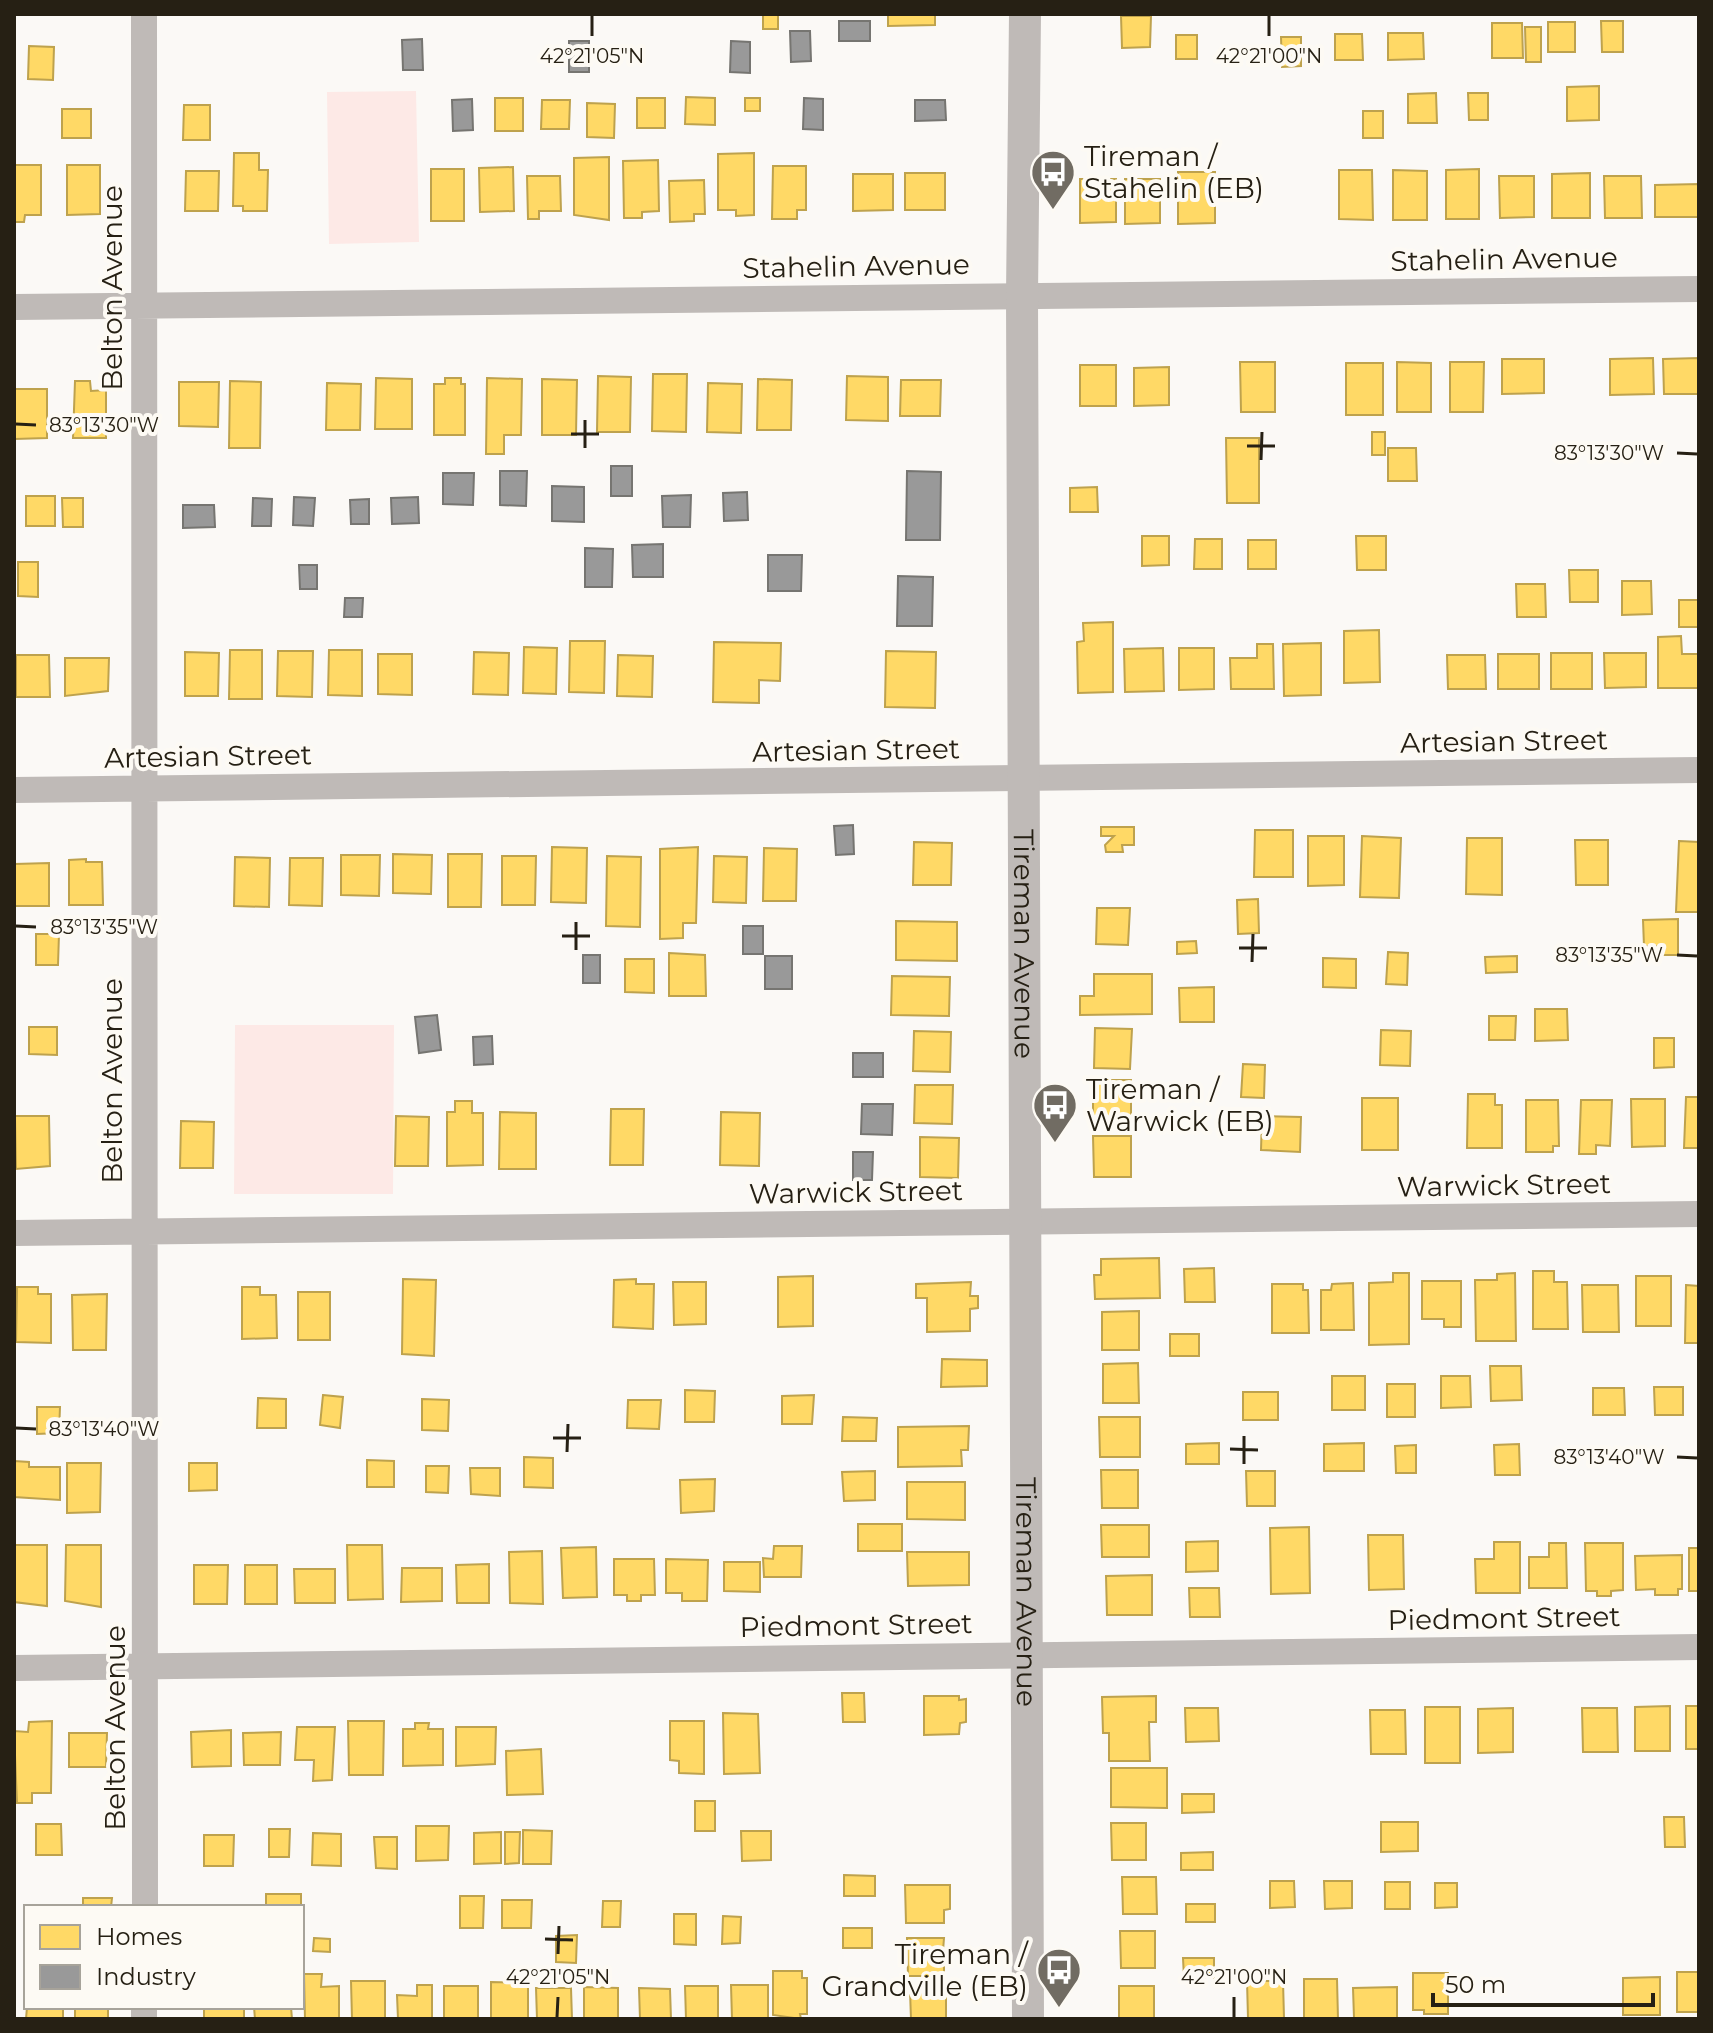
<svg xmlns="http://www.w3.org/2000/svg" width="1713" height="2033" font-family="Montserrat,sans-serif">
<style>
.green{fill:#fde9e6}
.homes{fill:#ffd966;stroke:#bea24d;stroke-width:2}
.industry{fill:#999;stroke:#767571;stroke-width:2}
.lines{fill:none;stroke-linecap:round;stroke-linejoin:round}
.minor{stroke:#bfbab7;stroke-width:26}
.tertiary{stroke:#bfbab7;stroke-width:32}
.ticks{fill:none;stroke:#262014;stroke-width:3}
.labels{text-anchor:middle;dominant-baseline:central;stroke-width:8;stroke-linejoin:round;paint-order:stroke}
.poi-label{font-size:28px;fill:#262014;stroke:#fdfaf4;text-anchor:start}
.street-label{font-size:28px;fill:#262014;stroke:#fdfaf4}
.ticks-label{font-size:20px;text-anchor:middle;fill:#262014;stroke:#fdfaf4;stroke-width:8;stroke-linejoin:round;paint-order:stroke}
</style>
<rect width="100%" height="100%" fill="#fbf9f6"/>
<!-- green -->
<path class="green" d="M416,91l3,151 -90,2 -2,-152z
M235,1025h159l-1,169h-159z"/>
<!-- homes -->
<path class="homes" d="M763,14h15v15h-15z
M888,14h47v11l-47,1z
M1121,16h30l-1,31 -28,1z
M1601,21h22v31h-21z
M1548,22h27v30h-27z
M1492,23h30l1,35h-31z
M1525,27h16v35h-15z
M1388,33h35l1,26 -36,1z
M1335,34h27l1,26h-28z
M1176,35h21v24h-21z
M1281,37h20v29l-19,1z
M29,46l25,1 -1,33 -25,-1z
M1599,86v34l-32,1v-34z
M1436,93l1,30h-29v-29z
M1468,93h20v27h-19z
M686,97l29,1v27l-30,-1z
M495,98h28v33h-28z
M637,98h28v30h-28z
M745,98h15v13h-15z
M542,100h28l-1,29h-28z
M587,103l28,1 -1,34 -27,-1z
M184,105h26v35h-27z
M62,109h29v29h-29z
M1363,111h20v27h-20z
M234,153h25v17h9l-1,41h-24v-5h-10z
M754,153v62l-18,1v-6h-18v-56z
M609,157v63l-35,-5v-57z
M658,160l1,51 -17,1v6h-18l-1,-57z
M14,165h27v50h-16l-1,7h-10z
M67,165h33v49l-33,1z
M773,166h33v44h-9v9h-25z
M513,167l1,44 -34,1 -1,-44z
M431,169h33v52h-33z
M1479,169v50h-33v-49z
M1339,170h33l1,50 -34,-1z
M1393,170l34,1v49h-34z
M186,171h33l-1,40h-33z
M1178,172h37v51l-37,1z
M905,173h40v37h-40z
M1590,173v45h-38v-44z
M853,174h40v36l-40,1z
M527,176h33l1,35h-22v8h-11z
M1499,176h35v41l-34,1z
M1604,176h37l1,42h-37z
M1080,179h36v43l-36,1z
M1125,179h35v44l-35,1z
M704,180l1,34h-11v7l-24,1 -1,-41z
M1699,184v33h-44v-32z
M1653,358l1,36 -44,1v-36z
M1699,358v36h-35l-1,-35z
M1502,359h42v34l-42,1z
M1240,362h35v50h-34z
M1397,362l34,1v49h-34z
M1450,362h34l-1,50h-33z
M1346,363h37v52h-37z
M1080,365h36v41h-36z
M1169,367v38l-35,1v-38z
M653,374h34l-1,58 -34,-1z
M598,376l33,1 -1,55h-33z
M847,376l41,1v44l-42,-1z
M376,378l36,1v50h-37z
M445,378h16v6h4v51h-31v-51h11z
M487,378l35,1 -1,56h-17v19h-18z
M542,379l35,1 -1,55h-34z
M758,379l34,1 -1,50h-34z
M901,380h40l-1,36h-40z
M75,381h15l1,10 15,-1v48h-33z
M230,381l31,1 -1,66h-31z
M179,382h40l-1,45 -39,-1z
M327,383l34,1 -1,46h-34z
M708,383l34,1 -1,49 -34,-1z
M15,389h32v49l-32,1z
M1372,432h13v23h-13z
M1226,438h33v65h-32z
M1388,448h28l1,33h-29z
M1097,487l1,25h-28v-24z
M26,496h29v30h-29z
M62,498h21v29h-20z
M1142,536h27v29l-27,1z
M1356,536h30v34h-29z
M1195,539h27v30h-28z
M1248,540h28v29h-28z
M18,562h20v35l-20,-1z
M1569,570h29v32h-28z
M1622,581h29l1,33 -30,1z
M1516,584h29l1,33h-29z
M1679,600h20v27h-20z
M1113,622v70l-35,1 -1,-51 7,-1 -1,-18z
M1379,630l1,52 -36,1v-52z
M1681,636l1,18h17v34h-41v-51z
M570,641h35l-1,52 -35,-1z
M714,642l67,1 -1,38 -21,-1v23l-46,-1z
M1321,643v52l-37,1 -1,-52z
M1257,644h16l1,45h-43l-1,-31h27z
M524,647l33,1 -1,46 -33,-1z
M1163,648l1,43 -39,1 -1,-43z
M1179,648h35v41l-35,1z
M230,650h32v49h-33z
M329,650h33v46l-34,-1z
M278,651h35l-1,46 -35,-1z
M886,651l50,1 -1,56 -50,-1z
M185,652l34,1 -1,43h-33z
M474,652l35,1 -1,42 -35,-1z
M1551,653h41v36h-41z
M1604,653h42v34l-41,1z
M378,654h34v41l-34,-1z
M1498,654h41v35h-41z
M16,655h33l1,42h-34z
M618,655l35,1 -1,41 -35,-1z
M1447,655h38l1,34h-38z
M65,658h44l-1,33 -43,5z
M1101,827h33v18h-12l1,7h-17l-1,-7 9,-9h-13z
M1255,830h38v47h-39z
M1308,836h36v49l-36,1z
M1362,836l39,2 -2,60 -39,-1z
M1467,838h35v57l-36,-1z
M1575,840h33v45h-32z
M1679,841l20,1v70h-23z
M914,842l38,1 -1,42h-38z
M552,847l35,1 -1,55 -35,-1z
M698,847l-2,76h-13v15l-23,1v-90z
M764,848l33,1 -1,52h-33z
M393,854l39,1 -1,39 -38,-1z
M448,854h34l-1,53h-33z
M341,855h39l-1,41 -38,-1z
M502,856h34l-1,49h-33z
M607,856l34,1 -1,70 -34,-1z
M714,856l33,1 -1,46 -33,-1z
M235,857l35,1 -1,49 -35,-1z
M290,858h33l-1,48 -33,-1z
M86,859v3h16l1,43h-34v-45z
M49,863v43h-34v-42z
M1258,899l1,34 -21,1 -1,-34z
M1097,908h33l-2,37 -32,-1z
M1678,919v36h-22v-9h-12l-1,-26z
M896,921l61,1v39l-61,-1z
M36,934h23l-1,31h-22z
M1196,941l1,12 -20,1v-12z
M1388,952l20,1 -1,32 -21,-1z
M669,953l36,2 1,41h-37z
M1517,956v16l-31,1 -1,-16z
M1323,958l33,1v29l-33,-1z
M625,959h29v34l-29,-1z
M1094,974h58v40l-72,1v-19h14z
M892,976l58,1 -1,39 -58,-1z
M1214,987v35h-34l-1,-34z
M1535,1009h32l1,31 -33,1z
M1489,1016h27l-1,24h-26z
M29,1027h28v28l-28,-1z
M1095,1028l37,1 -2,40 -36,-1z
M1381,1030l30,1 -1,35 -30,-1z
M914,1031l37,1 -1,40 -37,-1z
M1654,1038h20v29l-20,1z
M1243,1064l22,1 -1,33 -23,-1z
M1093,1080h38v42l-38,-1z
M915,1085h38l-1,39 -38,-1z
M1468,1094h27v11h7v43h-35z
M1686,1097h13v51h-15z
M1362,1098h36v52h-36z
M1631,1099h34v47l-33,1z
M1526,1100h32l1,46h-6v6h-27z
M1581,1100h31l-2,46 -14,-1v9h-17z
M455,1101h17v12h11v52l-36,1v-54h8z
M611,1109h33l-1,56h-33z
M500,1112l36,1v56h-37z
M721,1112l39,1 -1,53 -39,-1z
M15,1116h34l1,50 -34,3z
M396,1116l33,1 -1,49h-33z
M1262,1116l39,1 -1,35 -39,-2z
M181,1121l33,1 -1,46h-33z
M1093,1136h38v41h-37z
M920,1137l39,1 -1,40 -38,-1z
M1159,1258l1,40 -65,1 -1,-24h7v-16z
M1214,1268l1,34h-30l-1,-33z
M1533,1271h21v11h13l1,47h-35z
M1393,1273h16v71l-40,1v-62l24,-1z
M1515,1273l1,68h-40l-1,-61h22v-6z
M813,1276v50l-35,1v-50z
M1636,1276h35v50h-35z
M403,1279l33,1 -2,76 -32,-2z
M636,1279v5h18l-1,45 -40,-2 1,-47z
M1422,1281h39v46h-17v-8h-22z
M673,1282h33v42l-32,1z
M971,1282l-1,14h8v12l-8,1v22l-43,1v-34h-11v-14z
M1353,1283l1,47h-33v-40h10l1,-6z
M1272,1284h31v6h5l1,43h-37z
M1582,1285h36l1,47h-36z
M1686,1285l13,1v57h-14z
M17,1287h21v7h13v49l-35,-1z
M242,1287h18v8h16l1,43 -35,1z
M298,1292h32v48h-32z
M107,1294l-1,56h-33l-1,-55z
M1139,1311v39h-37v-38z
M1170,1334h29v22h-29z
M942,1359l45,1v26l-46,1z
M1138,1363l1,40h-36v-39z
M1490,1366h31l1,34 -31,1z
M1332,1376h33v34h-33z
M1441,1376h29l1,31 -30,1z
M1387,1384h28v33h-28z
M1654,1387h29v28h-28z
M1593,1388h31l1,27h-32z
M685,1390l30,1 -1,31h-29z
M1243,1392h35v28h-35z
M323,1395l20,2 -3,31 -20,-3z
M814,1395l-2,29h-30v-28z
M258,1398l28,1v29h-29z
M422,1399l27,1 -1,31 -26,-1z
M628,1400h33l-2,29 -32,-1z
M37,1407h23l-1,26 -22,1z
M843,1417l34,1 -1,23h-34z
M1099,1417h41v40h-40z
M969,1426l-1,24h-7l1,16 -64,1v-40z
M1219,1443v21h-33v-20z
M1364,1443v28h-40v-27z
M1519,1444l1,31h-25l-1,-30z
M1416,1445v28h-20l-1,-27z
M524,1457l29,1v30l-29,-1z
M367,1460l27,1v26h-27z
M14,1461l15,1v5h31v33l-46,-3z
M67,1463h34l-1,49 -33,1z
M189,1463h28v27l-28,1z
M426,1466h23l-1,27 -22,-1z
M470,1468h30v28l-29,-2z
M1101,1470h37v38h-36z
M875,1471v29l-31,1 -2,-29z
M1246,1471h29v35h-28z
M715,1479l-1,32 -33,2 -1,-33z
M907,1482h58v38l-58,-1z
M858,1524h44v27h-44z
M1101,1525h48v32h-47z
M1309,1527l1,66 -39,1 -1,-66z
M1368,1535h35l1,54 -35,1z
M1218,1541v30l-32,1v-30z
M1494,1542h26v51h-44l-1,-34h19z
M1549,1543h17l1,45h-38v-31h20z
M1585,1543h38v47l-12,1v5h-14v-5h-11z
M14,1545h33v61l-33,-4z
M66,1545h35v62l-36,-6z
M347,1545h35l1,54 -35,1z
M774,1546h28l-1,31h-37l-1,-19 10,1z
M596,1547l1,50 -34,1 -2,-50z
M1689,1548h10v43h-10z
M542,1551l1,53 -33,-1 -1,-51z
M907,1552h62v33l-61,1z
M1682,1555v34h-4v6h-23v-6l-19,1 -1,-34z
M614,1559h40l1,36h-14v6h-14v-6h-13z
M666,1559l42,1 -1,41h-25v-8h-16z
M724,1562h36v30l-36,-1z
M489,1564v39h-32l-1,-38z
M194,1565h34l-1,39h-33z
M245,1565h32v39h-32z
M402,1568h40v33l-41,1z
M294,1569h41v34h-40z
M1152,1575v40h-45l-1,-39z
M1189,1588h30l1,29h-30z
M842,1693h22l1,29h-22z
M924,1696h35v4l7,-1v23l-6,1 -1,11 -35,1z
M1156,1696v26h-7l1,39h-41v-28h-6l-1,-36z
M1670,1706v45h-35v-44z
M1686,1706h13v43h-13z
M1425,1707h35v56h-35z
M1185,1708h33l1,33 -33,1z
M1513,1708v44l-35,1v-44z
M1582,1708h35l1,44h-35z
M1370,1710h35l1,44h-35z
M723,1713l35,1 2,59 -36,1z
M52,1721l-1,72h-19v10h-15l-3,-72 14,1 1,-10z
M348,1721h36l-1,54h-34z
M670,1721h34v53l-25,-1v-12l-9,-1z
M415,1723h14l-1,6h15v36l-40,1v-37h12z
M297,1727h38l-3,53 -19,1 1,-21h-19z
M456,1727h40l-1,37 -39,2z
M231,1730v36l-39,1 -1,-35z
M281,1732l-1,33h-36l-1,-32z
M69,1733h38l-1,34h-37z
M541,1749l2,45 -36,1 -1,-44z
M1111,1768h56v40l-56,-1z
M1182,1794h32v18l-32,1z
M695,1801h20v30h-20z
M1664,1817h20l1,30h-20z
M1381,1822h37v29l-37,1z
M1111,1823h35v37h-34z
M36,1824h25l1,31h-26z
M416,1826h33l-1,34 -32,1z
M269,1829h21l-1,28h-20z
M523,1830l29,1 -1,33h-28z
M741,1831h30v29l-29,1z
M501,1832v31l-27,1v-31z
M505,1832h15l-1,31 -14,1z
M313,1833l28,1v32l-29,-1z
M204,1835h30l-1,31h-29z
M374,1837h23v32l-21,-1z
M1213,1852v18h-32v-17z
M844,1875l31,1v20h-31z
M1122,1877h34l1,37h-34z
M1270,1881h24l1,26 -25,1z
M1324,1881h28v27l-27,1z
M1385,1882h25v27h-25z
M1435,1883h22v24l-22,1z
M905,1885h45v24l-6,1v13h-38z
M266,1894h35v13h-35z
M460,1896h24l-1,32h-23z
M83,1898h29l-1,9h-28z
M502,1900h30l-1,28h-29z
M603,1901h18l-1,26h-18z
M1186,1904h29v18h-29z
M674,1914h22v31l-22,-1z
M723,1916l18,1 -1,26 -18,1z
M843,1928h29v20h-29z
M1120,1931h35v37h-34z
M577,1935l-1,28 -20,-1v-26z
M314,1938l16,1v13l-17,-1z
M907,1938h37l-1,13 7,1 -1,11h-5v13h-36z
M1183,1958h31v20h-30z
M773,1971h29v7h5v36h-7l1,5 -28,-4z
M1677,1972h22v40h-22z
M1413,1973h35v41h-24v-4h-11z
M304,1974h18l-1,13 18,-1v33h-34z
M1660,1977v38h-37v-37z
M1304,1979h33l1,40h-34z
M351,1981h34v38h-33z
M1247,1981h36l1,37h-36z
M491,1982l37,1v36h-37z
M417,1985h15v34h-34l-1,-24 20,1z
M731,1985h37v34h-36z
M444,1986h34v33h-34z
M685,1986h33v33h-32z
M1119,1986h35v33h-35z
M584,1987l34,1v31h-34z
M1397,1987v31h-43l-1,-30z
M536,1988h35l1,31h-35z
M639,1988l31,1 1,30h-31z
M910,1991h36v28h-35z
M27,2007h36v12h-37z
M75,2007h33v12h-33z
M204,2007h40v12h-40z
M254,2007h37l1,12h-37z"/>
<!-- industry -->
<path class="industry" d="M839,21h31v20h-31z
M790,31h20l1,30 -20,1z
M422,39l1,31h-20l-1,-30z
M569,41h20v31h-20z
M731,41l19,1v31l-20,-1z
M804,98l19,1v31l-20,-1z
M472,99l1,31 -20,1 -1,-31z
M915,100h30l1,20 -31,1z
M611,466h21v30h-21z
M500,471h27l-1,35 -26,-1z
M907,471l34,1 -1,68h-34z
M443,473h31l-1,32 -30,-1z
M552,486l32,1v35l-32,-1z
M747,492l1,28 -24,1 -1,-28z
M691,495l-1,32h-27l-1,-31z
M294,497l21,1 -2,28 -20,-1z
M418,497l1,26 -27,1 -1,-26z
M253,498l19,1 -1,27h-19z
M369,499v25h-18l-1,-24z
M183,505h31l1,22 -32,1z
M663,544v33h-30l-1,-32z
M585,548l28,1 -1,38h-27z
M768,555h34l-1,36h-33z
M299,565h18v24h-17z
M898,576l35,1 -1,49h-35z
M345,598h18l-1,19h-18z
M853,825l1,29 -18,1 -2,-29z
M743,926h20v28h-20z
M583,955h17v28h-17z
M765,956h27v33h-27z
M437,1015l4,35 -22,3 -4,-36z
M492,1036l1,28 -19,1 -1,-28z
M853,1053h30v24h-30z
M862,1104h31l-1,31 -31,-1z
M853,1152h20l-1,28h-19z"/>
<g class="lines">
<!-- minor -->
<path class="minor" d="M144,14l1,1893
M14,307l1685,-18
M14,790l1685,-20
M14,1233l1685,-19
M14,1668l1685,-21
M144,2019v-12"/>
<!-- tertiary -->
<path class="tertiary" id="s1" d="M1025,14l-3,282 6,1723"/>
</g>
<!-- ticks -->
<path class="ticks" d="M592,36v-20M1269,36v-20M16,424l20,1M571,434h28M1247,446h28M585,448v-28M1677,453l20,1M1261,460l1,-28M16,926l20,1M562,936h28M1239,948h28M576,950v-28M1677,955l20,1M1252,962l1,-28M16,1428l20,1M553,1438h28M1230,1449l28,1M567,1452l1,-28M1677,1457l20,1M1244,1464v-28M545,1939l28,1M558,1954l1,-28M557,2017l1,-20M1234,2017v-20"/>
<!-- icons -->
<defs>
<g id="bus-pin" transform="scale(2.3)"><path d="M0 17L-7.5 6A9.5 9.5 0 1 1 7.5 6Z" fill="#716c63" stroke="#fdfaf4"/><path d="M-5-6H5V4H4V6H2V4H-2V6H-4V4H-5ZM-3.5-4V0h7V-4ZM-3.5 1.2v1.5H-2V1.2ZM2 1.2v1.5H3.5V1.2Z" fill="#fff"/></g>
</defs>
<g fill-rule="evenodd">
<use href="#bus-pin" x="1053" y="172"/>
<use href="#bus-pin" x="1055" y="1105"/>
<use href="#bus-pin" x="1059" y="1970"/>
</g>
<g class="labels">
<!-- poi labels -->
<g class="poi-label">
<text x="1084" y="156">Tireman /<tspan x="1084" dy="32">Stahelin (EB)</tspan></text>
<text x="1086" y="1089">Tireman /<tspan x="1086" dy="32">Warwick (EB)</tspan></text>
<text x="1028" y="1954" text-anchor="end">Tireman /<tspan x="1028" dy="32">Grandville (EB)</tspan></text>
</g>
<!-- street labels -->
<g class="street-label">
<text transform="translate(1504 259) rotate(-1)">Stahelin Avenue</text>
<text transform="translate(856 266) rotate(-1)">Stahelin Avenue</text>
<text transform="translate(112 288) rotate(-90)">Belton Avenue</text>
<text transform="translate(1504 741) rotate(-1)">Artesian Street</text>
<text transform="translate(856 750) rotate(-1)">Artesian Street</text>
<text transform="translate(208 756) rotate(-1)">Artesian Street</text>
<text stroke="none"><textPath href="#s1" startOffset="930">Tireman Avenue</textPath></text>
<text transform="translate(112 1081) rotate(-90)">Belton Avenue</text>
<text transform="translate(1504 1185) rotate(-1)">Warwick Street</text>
<text transform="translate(856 1192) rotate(-1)">Warwick Street</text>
<text stroke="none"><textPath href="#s1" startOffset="1578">Tireman Avenue</textPath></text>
<text transform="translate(1504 1618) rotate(-1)">Piedmont Street</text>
<text transform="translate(856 1625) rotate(-1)">Piedmont Street</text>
<text transform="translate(115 1728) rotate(-90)">Belton Avenue</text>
</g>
</g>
<g class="ticks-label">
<text x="592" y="63">42°21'05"N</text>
<text x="1269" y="63">42°21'00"N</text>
<text x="104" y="432">83°13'30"W</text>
<text x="1609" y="460">83°13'30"W</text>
<text x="104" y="934">83°13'35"W</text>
<text x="1609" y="962">83°13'35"W</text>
<text x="104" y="1436">83°13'40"W</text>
<text x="1609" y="1464">83°13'40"W</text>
<text x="558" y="1984">42°21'05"N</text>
<text x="1234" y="1984">42°21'00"N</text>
</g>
<!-- border -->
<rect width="1713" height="2033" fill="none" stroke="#262014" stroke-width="32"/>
<!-- legend -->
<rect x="24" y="1905" width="280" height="104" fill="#fdfaf4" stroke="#a7a39a" stroke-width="2"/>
<rect x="40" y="1925" width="40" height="24" fill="#ffd966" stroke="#a7a39a" stroke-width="2"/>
<text x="96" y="1945" font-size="24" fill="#262014">Homes</text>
<rect x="40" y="1965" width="40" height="24" fill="#999999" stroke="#a7a39a" stroke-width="2"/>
<text x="96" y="1985" font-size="24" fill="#262014">Industry</text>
<!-- scale -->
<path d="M1433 1993v12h220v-12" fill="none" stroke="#262014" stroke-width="4"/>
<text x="1445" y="1993" font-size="24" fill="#262014" stroke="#fdfaf4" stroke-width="6" paint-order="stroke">50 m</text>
</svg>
